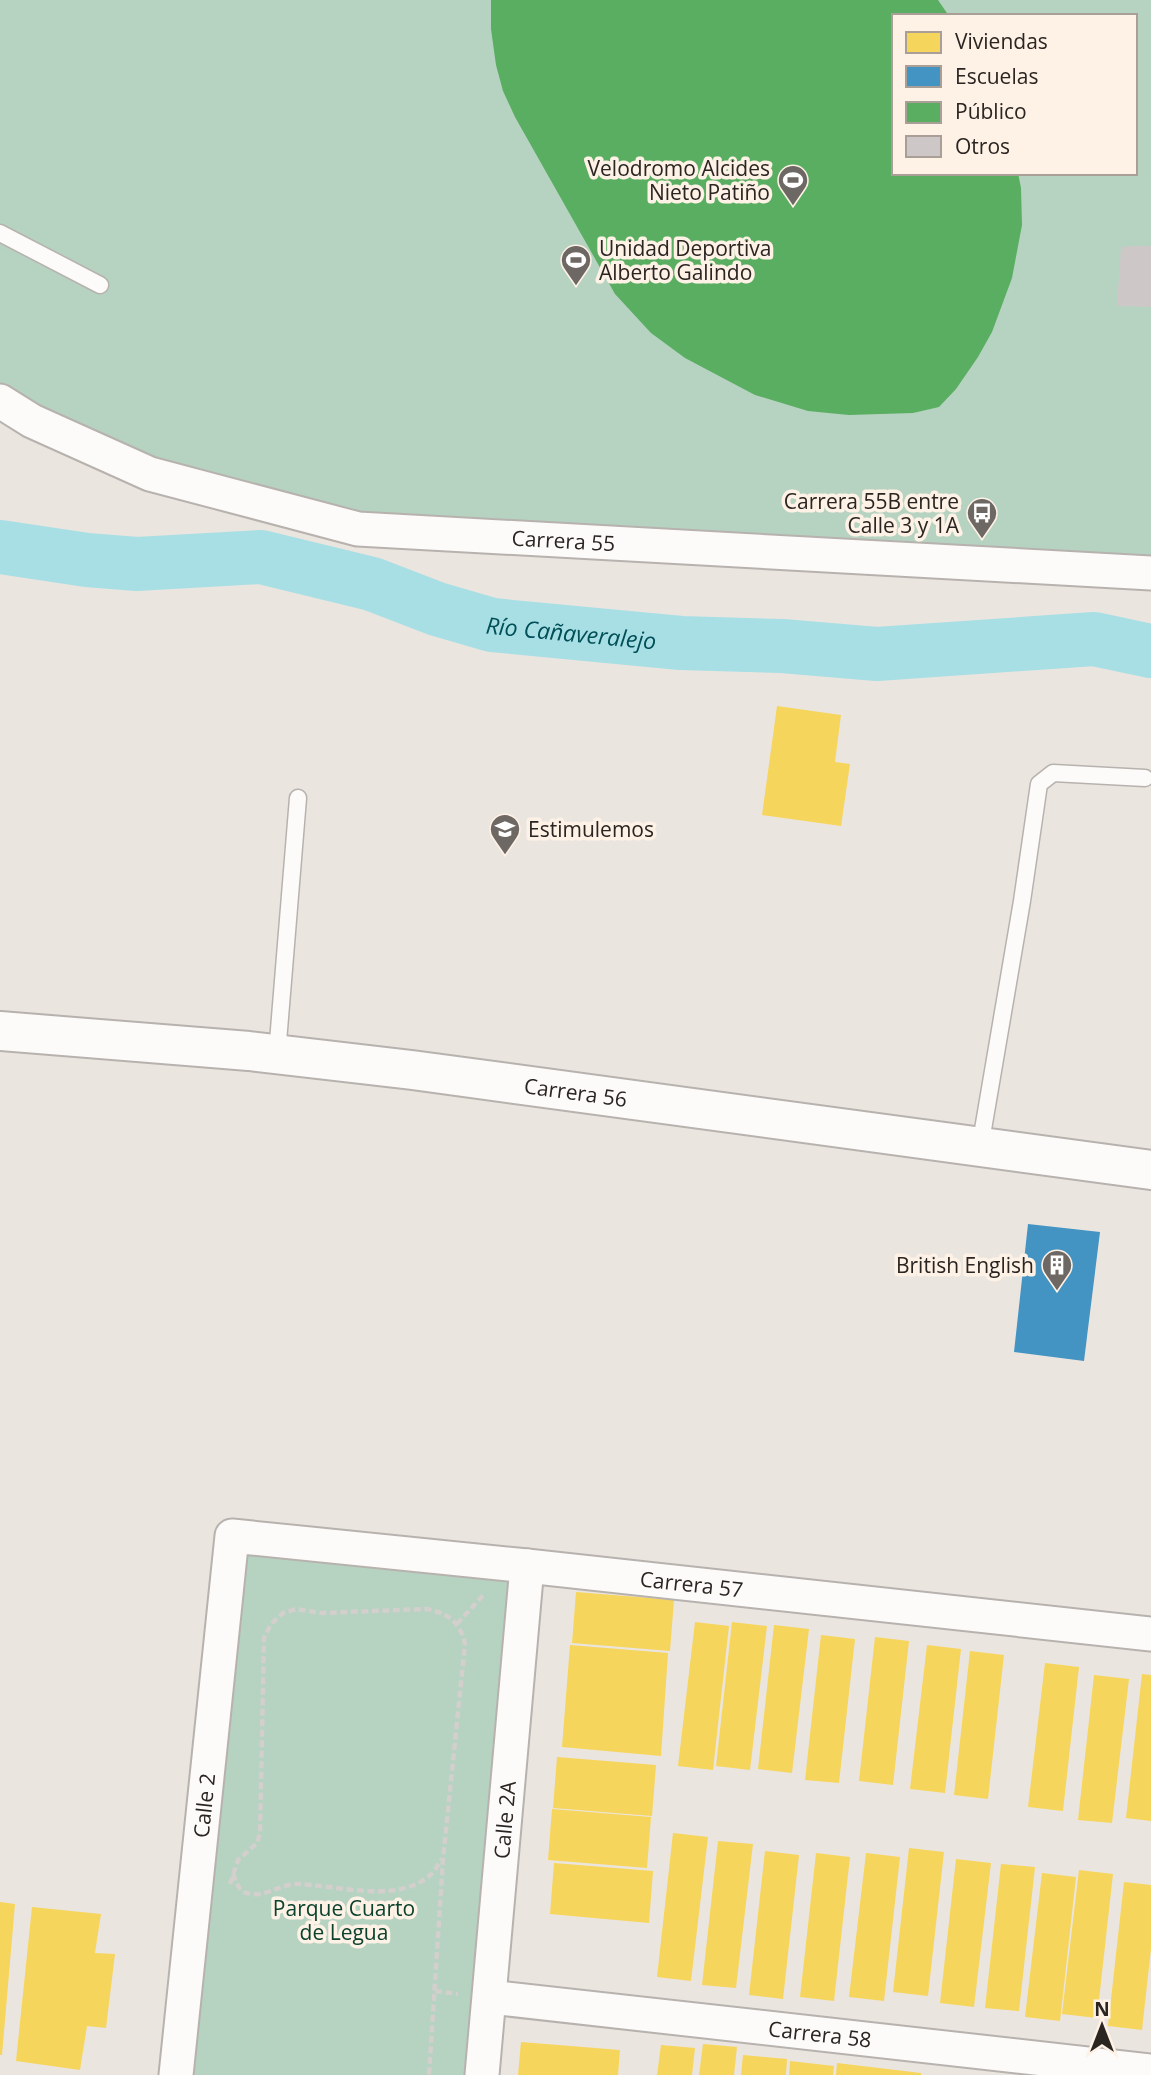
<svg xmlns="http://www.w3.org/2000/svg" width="1151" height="2075" font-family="'Open Sans',sans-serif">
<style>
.green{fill:#b6d2c1;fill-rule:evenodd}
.homes{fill:#f6d55c}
.schools{fill:#4393c3}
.public{fill:#5aae61}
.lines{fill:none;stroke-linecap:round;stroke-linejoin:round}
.river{stroke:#a8dfe5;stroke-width:54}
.building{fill:#cdc8c7}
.service-casing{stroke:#b7b2ae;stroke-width:19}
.minor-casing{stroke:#b7b2ae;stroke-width:37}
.tertiary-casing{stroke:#b7b2ae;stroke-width:42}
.path{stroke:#d2cfcd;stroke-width:4.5;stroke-dasharray:7 3.5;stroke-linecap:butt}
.service{stroke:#fcfbfa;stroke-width:16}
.minor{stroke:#fcfbfa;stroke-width:33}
.tertiary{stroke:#fcfbfa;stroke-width:38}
.labels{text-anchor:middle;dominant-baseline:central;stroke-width:7;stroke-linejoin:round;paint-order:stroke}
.poi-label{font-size:21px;fill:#2a2521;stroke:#fef1e6;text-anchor:end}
.street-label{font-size:21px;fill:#2a2521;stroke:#fef1e6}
.park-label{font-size:21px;fill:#0a422d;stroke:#fef1e6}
.water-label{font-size:23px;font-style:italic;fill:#014f57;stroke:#fef1e6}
</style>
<rect width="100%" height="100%" fill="#ebe5df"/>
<!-- green -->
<path class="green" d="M0,0h1151v573l-793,-44 -208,-55 -150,-73zM894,16h241v157h-241z
M232,1536l295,30 -45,509h-306z"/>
<!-- homes -->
<path class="homes" d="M777,706l64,9 -6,47 15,2 -9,62 -79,-11z
M576,1592l98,8 -4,51 -98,-8z
M695,1622l34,4 -16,144 -35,-4z
M732,1622l35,4 -17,144 -34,-4z
M774,1625l35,4 -17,144 -34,-4z
M821,1635l34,4 -16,144 -34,-3z
M875,1637l34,4 -16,144 -34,-4z
M570,1645l98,8 -7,103 -99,-9z
M927,1645l34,4 -16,144 -35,-4z
M970,1651l34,4 -16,144 -34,-4z
M1045,1663l34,4 -16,144 -35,-4z
M1142,1674l9,1v146l-25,-3z
M1094,1675l35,4 -17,144 -34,-3z
M557,1757l99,8 -4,51 -99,-8z
M552,1809l99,8 -4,51 -99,-8z
M673,1833l35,4 -17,144 -34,-4z
M718,1841l35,3 -17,144 -34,-3z
M909,1848l35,4 -16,144 -35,-4z
M765,1851l34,4 -16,144 -34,-4z
M816,1853l34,4 -16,144 -34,-4z
M866,1853l34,4 -16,144 -35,-4z
M956,1859l35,4 -17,144 -34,-4z
M554,1863l99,8 -4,52 -99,-9z
M1001,1864l34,3 -16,144 -34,-3z
M1079,1870l34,4 -16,144 -35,-4z
M1042,1873l34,4 -16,144 -35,-4z
M1124,1882l27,3v64l-9,81 -34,-4z
M0,1902l15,2 -13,151h-2z
M32,1907l69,7 -6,39 20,1 -9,74 -19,-2 -7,44 -64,-9z
M521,2042l99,8 -2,25h-100z
M703,2044l34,3 -3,28h-35z
M661,2045l34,3 -3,27h-35z
M743,2055l44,4 -1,16h-45z
M790,2061l44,5 -1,9h-44z
M837,2063l84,10v2h-85z"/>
<!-- schools -->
<path class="schools" d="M1028,1224l72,8 -16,129 -70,-9z"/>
<!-- public -->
<path class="public" d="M491,0h447l11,16h-55v157h124l3,15 1,37 -10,53 -20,54 -14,25 -22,32 -17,18 -26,6 -64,2 -41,-4 -53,-16 -70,-37 -34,-25 -36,-39 -100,-177 -12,-26 -7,-26 -5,-36z"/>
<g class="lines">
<!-- river -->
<path class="river" id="s1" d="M0,547l87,13 50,4 124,-7 111,27 65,25 55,16 189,18 101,3 95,8 217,-15 57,12"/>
</g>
<!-- building -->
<path class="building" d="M1140,246h11v61l-34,-1 4,-59z"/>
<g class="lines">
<!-- service casing -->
<g class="service-casing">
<path id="service" d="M0,233l100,52
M277,1054l21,-256
M980,1147l42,-246 17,-117 14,-11 92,5"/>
</g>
<!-- minor casing -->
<g class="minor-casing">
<g id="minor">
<path id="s2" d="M0,401l32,20 118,53 208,55 793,44"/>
<path id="s3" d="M490,1997l661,74"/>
<path id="s4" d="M176,2075l56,-539 295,30 624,68"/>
<path id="s5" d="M482,2075l45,-509"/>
</g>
</g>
<!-- tertiary casing -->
<g class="tertiary-casing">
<g id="tertiary">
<path id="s6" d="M0,1031l249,20 163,19 739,100"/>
</g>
</g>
<!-- path -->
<path class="path" d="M457,1624l28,-31
M233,1874c3,6 4,14 11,18 18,8 35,-8 53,-8 38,1 100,20 132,-8 5,-4 9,-11 13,-17
M230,1884l8,-24 19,-17 3,-10 4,-195 7,-14 12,-11 13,-4 25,4 105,-4c21,4 34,12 39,35l-22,215 -14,216
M435,1991l23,3"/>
<!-- service -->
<use href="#service" class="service"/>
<!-- minor -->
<use href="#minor" class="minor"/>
<!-- tertiary -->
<use href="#tertiary" class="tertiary"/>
</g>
<!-- icons -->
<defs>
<g id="stadium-pin" transform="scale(1.575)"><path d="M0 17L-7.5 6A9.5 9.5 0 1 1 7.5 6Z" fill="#6e6864" stroke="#fef1e6"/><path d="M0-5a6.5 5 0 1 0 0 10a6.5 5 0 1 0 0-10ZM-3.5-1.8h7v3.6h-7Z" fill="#fff"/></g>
<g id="bus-pin" transform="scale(1.575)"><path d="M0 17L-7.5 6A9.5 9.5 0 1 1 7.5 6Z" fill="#6e6864" stroke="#fef1e6"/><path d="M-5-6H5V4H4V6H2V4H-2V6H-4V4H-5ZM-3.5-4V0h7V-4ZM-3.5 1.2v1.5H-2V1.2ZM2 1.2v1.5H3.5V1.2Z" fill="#fff"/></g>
<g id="school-pin" transform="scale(1.575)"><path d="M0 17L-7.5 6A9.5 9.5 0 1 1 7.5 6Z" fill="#6e6864" stroke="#fef1e6"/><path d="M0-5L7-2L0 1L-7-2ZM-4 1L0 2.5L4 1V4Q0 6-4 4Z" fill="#fff"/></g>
<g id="building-pin" transform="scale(1.575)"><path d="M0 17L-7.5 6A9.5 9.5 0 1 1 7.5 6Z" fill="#6e6864" stroke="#fef1e6"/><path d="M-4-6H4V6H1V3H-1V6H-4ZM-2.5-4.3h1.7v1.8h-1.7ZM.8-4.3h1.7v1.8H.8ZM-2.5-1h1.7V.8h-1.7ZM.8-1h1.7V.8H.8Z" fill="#fff"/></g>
</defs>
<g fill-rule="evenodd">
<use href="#stadium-pin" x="793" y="180"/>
<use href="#stadium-pin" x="576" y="260"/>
<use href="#bus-pin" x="982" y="513"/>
<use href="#school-pin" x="505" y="829"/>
<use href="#building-pin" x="1057" y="1265"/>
</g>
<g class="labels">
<!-- poi labels -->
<g class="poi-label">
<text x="770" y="168">Velodromo Alcides<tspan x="770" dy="24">Nieto Patiño</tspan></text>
<text x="599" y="248" text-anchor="start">Unidad Deportiva<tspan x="599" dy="24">Alberto Galindo</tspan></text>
<text x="959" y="501">Carrera 55B entre<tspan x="959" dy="24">Calle 3 y 1A</tspan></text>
<text x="528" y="829" text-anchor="start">Estimulemos</text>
<text x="1034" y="1265">British English</text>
</g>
<!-- street labels -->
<g class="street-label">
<text stroke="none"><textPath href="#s2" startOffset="588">Carrera 55</textPath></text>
<text stroke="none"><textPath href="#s6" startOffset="579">Carrera 56</textPath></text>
<text stroke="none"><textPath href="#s4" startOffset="1004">Carrera 57</textPath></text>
<text stroke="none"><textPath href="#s4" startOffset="271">Calle 2</textPath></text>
<text stroke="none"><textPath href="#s5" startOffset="256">Calle 2A</textPath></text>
<text stroke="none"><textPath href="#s3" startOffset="332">Carrera 58</textPath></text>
</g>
<!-- park labels -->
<g class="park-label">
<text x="344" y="1908">Parque Cuarto<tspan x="344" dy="24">de Legua</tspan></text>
</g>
<!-- water labels -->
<g class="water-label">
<text stroke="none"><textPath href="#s1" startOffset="583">Río Cañaveralejo</textPath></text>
</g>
</g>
<!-- legend -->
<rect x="892" y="14" width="245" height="161" fill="#fef1e6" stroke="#a99f97" stroke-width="2"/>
<rect x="906" y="32" width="35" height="21" fill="#f6d55c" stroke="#a99f97" stroke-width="2"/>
<text x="955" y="49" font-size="21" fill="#2a2521">Viviendas</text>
<rect x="906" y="66" width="35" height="21" fill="#4393c3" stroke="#a99f97" stroke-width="2"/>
<text x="955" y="84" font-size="21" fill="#2a2521">Escuelas</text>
<rect x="906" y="102" width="35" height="21" fill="#5aae61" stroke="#a99f97" stroke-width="2"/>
<text x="955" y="119" font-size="21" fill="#2a2521">Público</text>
<rect x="906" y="136" width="35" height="21" fill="#cdc8c7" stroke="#a99f97" stroke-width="2"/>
<text x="955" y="154" font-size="21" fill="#2a2521">Otros</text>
<!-- north arrow -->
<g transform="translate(1102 2026)" stroke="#fef1e6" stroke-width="5" paint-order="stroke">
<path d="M0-5L12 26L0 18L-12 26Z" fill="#2a2521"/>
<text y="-10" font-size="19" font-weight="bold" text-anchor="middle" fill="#2a2521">N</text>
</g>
</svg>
